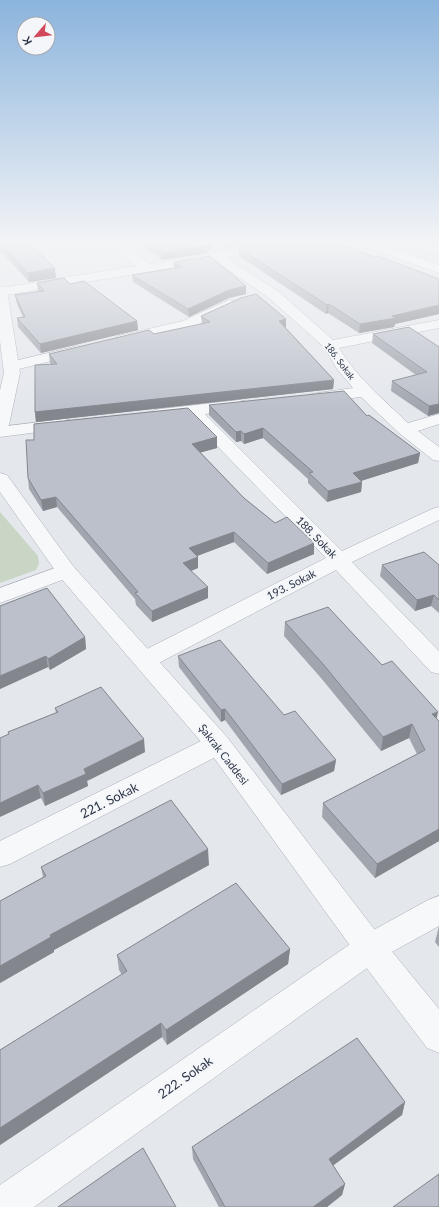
<svg xmlns="http://www.w3.org/2000/svg" width="439" height="1207" font-family="Lato,sans-serif">
<style>
.green{fill:#c9d6c5}
.lines{fill:none;stroke-linecap:round;stroke-linejoin:round}
.minor-casing{stroke:#a9aeb7;stroke-width:1}
.tertiary-casing{stroke:#a9aeb7;stroke-width:1}
.primary-casing{stroke:#a3abb8;stroke-width:1}
.minor{fill:#f7f8fa;fill-rule:evenodd}
.tertiary{fill:#f7f8fa;fill-rule:evenodd}
.primary{fill:#fff;fill-rule:evenodd}
.wall{fill:#a1a5ae}
.shaded-wall{fill:#83868d}
.building{fill:#bbc0ca;stroke:#83868d}
.labels{text-anchor:middle;dominant-baseline:central;stroke-width:4;stroke-linejoin:round;paint-order:stroke}
.far-street-label{font-size:9px;fill:#2b3445;stroke:#f4f6f9}
.street-label{font-size:11px;fill:#2b3445;stroke:#f4f6f9}
.near-street-label{font-size:13px;fill:#2b3445;stroke:#f4f6f9}
</style>
<rect width="100%" height="100%" fill="#e4e7ec"/>
<!-- green -->
<path class="green" d="M0,512l38,44 1,8 -3,6 -36,13z"/>
<g class="lines">
<!-- minor casing -->
<g class="minor-casing">
<path id="minor" d="M105,241h14l31,23 66,-11 42,-12h20l-2,3 -49,14 52,34 54,48 106,-20v8l-100,20c18,30 44,51 69,75l31,-9v10l-21,7 21,16v14l-6,-1 -34,-27 -38,-36 -44,5 -6,-2 -2,-3 2,-3 42,-6 -16,-19 -13,-22 -55,-49 -54,-37 -215,35 1,-8 135,-22z
M229,300l5,1 2,3 -2,3 -41,20 -70,16 -5,-1 -2,-3 2,-3 65,-15z
M78,346l5,1 2,3 -2,3 -72,18 -5,-2 -3,-3 3,-3z
M239,400l6,1 2,4 -2,4 -40,5 137,137 90,-42 7,-2v13l-87,42 87,89v23l-8,-2 -95,-102 -183,96 -8,2 -8,-2 -4,-6 4,-6 189,-96 -138,-142 -28,3 -6,-1 -2,-4 2,-4 6,-1z
M64,419l6,1 3,4 -3,4 -70,9v-10z
M66,564l7,2 4,5 -4,5 -73,27v-15z
M218,734l9,3 4,7 -4,7 -217,113 -10,3v-26l209,-104z
M439,896v30l-58,32 -347,249h-34v-22l359,-247 69,-38z"/>
</g>
<!-- tertiary casing -->
<g class="tertiary-casing">
<path id="tertiary" d="M0,286l5,1 2,3 13,83 -11,52 -3,4 -6,1v-40l4,-17 -4,-32z
M0,473l7,2 66,91 154,171 154,201 58,71v44l-12,-5 -68,-90 -150,-207 -150,-175 -59,-84z"/>
</g>
<!-- primary casing -->
<g class="primary-casing">
<path id="primary" d="M356,241h18l65,24v8l-81,-29z
M409,241h18l12,5v8l-28,-10z"/>
</g>
<!-- minor -->
<use href="#minor" class="minor"/>
<!-- tertiary -->
<use href="#tertiary" class="tertiary"/>
<!-- primary -->
<use href="#primary" class="primary"/>
</g>
<!-- wall -->
<path class="wall" d="M0,241l28,2 28,35 -27,4 -19,-21 -10,-9z
M136,241h80l-9,12 -45,7z
M217,241h34l-24,7z
M239,248l136,9 64,22v35l-44,10 -1,3 -35,6 -31,-20 -2,1 -87,-58z
M174,262l72,24v8l-17,4 -40,19 -56,-35 -1,-7 42,-7z
M37,283l33,1 67,37 1,9 -97,23 -23,-26 -1,-9 6,-1 -6,-13 -2,-9 23,-3z
M201,316l85,3v9l48,52 -1,9 -297,33 -1,-10 16,-48 -1,-1 -1,-9 105,-20 48,-10z
M373,334l66,13v66l-11,3 -37,-25 1,-10 24,-6 -44,-32z
M209,405l158,11 53,37 -2,10 -57,18 1,1 -1,10 -34,10 -19,-19v-4l-45,-41 -19,6 -3,-3 -5,1 -27,-27z
M217,437v11l-17,4 44,46 31,25 39,20v11l-47,20 -33,-32 -37,14 1,12 -7,3 17,27 -56,24 -16,-17 -1,-6 -78,-92 -14,4 -14,-22 -1,-11z
M382,565h57v48l-8,-7 -16,5 -35,-35z
M0,606l85,31 1,12 -36,21 -2,-3 -48,22z
M285,622l97,43 57,56v120l-64,37 -53,-61 1,-14 94,-49 -8,-16 -28,13 -60,-73 -37,-42z
M178,656l106,59 52,45 -2,11 -53,24 -56,-75 -4,2 -42,-55z
M55,708l90,44 -58,29 1,5 -43,20 -37,-74 48,-19z
M209,865l-155,85v2l-54,31v-82l43,-24 -2,-10z
M439,926v21l-4,-5z
M290,949l-2,15 -121,81 -5,-8 -162,108v-95l122,-75 -3,-5 -2,-15z
M405,1102l-3,13 -69,50 12,19 -3,11 -15,12h-108l-26,-48 -1,-12z"/>
<!-- shaded-wall -->
<path class="shaded-wall" d="M210,241h6l-9,12 -45,7v-8z
M227,241h24l-24,7z
M55,268l1,10 -27,4 -1,-9z
M246,286v8l-17,4 -40,19 -1,-8 41,-19z
M329,304l-1,9 -2,1 1,-9z
M439,305v9l-44,10 -1,3 -35,6 1,-9 32,-8z
M286,319v9l-7,-7z
M137,321l1,9 -97,23 -1,-9z
M334,380l-1,9 -297,33 -1,-10z
M439,404v9l-11,3 1,-10z
M263,428v10l-19,6v-10z
M241,431v10l-5,1v-10z
M217,437v11l-25,7v-11z
M420,453l-2,10 -67,21 2,-11z
M362,482l-1,10 -34,10 1,-11z
M56,497l1,10 -14,4 -2,-11z
M234,532v10l-45,17v-11z
M314,543v11l-47,20 1,-11z
M198,557v11l-15,6v-11z
M208,587v11l-56,24v-11z
M434,595l-3,11 -16,5 2,-11z
M85,637l1,12 -36,21 -2,-11z
M46,656l2,11 -48,22v-13z
M225,709v11l-4,2v-12z
M438,712l-3,14 -3,-12z
M412,724l-3,14 -28,13 2,-14z
M144,739l1,13 -58,29 1,5 -43,20 -2,-13 41,-24z
M336,760l-2,11 -53,24 1,-11z
M38,785l3,13 -41,19v-14z
M439,829v12l-64,37 2,-14z
M208,849l1,16 -155,85v2l-54,31v-17l50,-31z
M290,949l-2,15 -121,81 -1,-15z
M161,1023l1,14 -162,108v-17z
M405,1102l-3,13 -75,55 2,-11z
M345,1184l-3,11 -15,12h-14z"/>
<!-- building -->
<path class="building" d="M0,241h27l28,27 -27,5 -19,-21 -9,-8z
M147,241h63l-3,4 -45,7z
M263,241h71l41,16 3,-1 61,23v26l-47,11 4,2 -36,6 -31,-20 -2,1 -88,-57z
M210,256l36,30 -17,4 -41,19 -56,-34 49,-8 -7,-5z
M64,278l6,6 14,-3 53,40 -97,23 -23,-26 8,-1 -10,-22 29,-4 -7,-8z
M256,294l30,25 -7,2 55,59 -299,32v-47l22,-1 -8,-10 100,-24 5,4 56,-12 -9,-6 40,-18z
M409,327l30,20v57l-10,2 -37,-25 35,-9 -54,-38z
M344,391l23,25 2,-1 51,38 -67,20 9,9 -34,9 -19,-18 4,-1 -50,-44 -19,6 -3,-3 -5,1 -27,-27z
M188,408l29,29 -25,7 52,54 31,25 12,-6 27,26 -46,20 -34,-31 -45,16 9,9 -15,6 25,24 -56,24 -17,-18 3,-1 -82,-95 -15,3 -13,-22 -2,-38h8v-16z
M424,552l15,13v35l-5,-5 -17,5 -35,-35z
M47,588l38,49 -37,22 -2,-3 -46,20v-70z
M328,607l54,58 10,-4 46,51 -6,2 7,7v108l-62,35 -54,-61 102,-53 -13,-26 -29,13 -60,-73 -38,-42z
M220,640l64,75 11,-4 41,49 -54,24 -57,-75 -4,1 -43,-54z
M101,687l43,52 -60,30 2,5 -43,19 -5,-8 -38,18v-65l9,-4 -1,-2 50,-20 -3,-4z
M171,800l37,49 -158,86 1,2 -51,29v-65l46,-25 -5,-9z
M236,883l54,66 -124,81 -5,-7 -161,105v-78l127,-79 -10,-16z
M357,1038l48,64 -76,57 16,25 -32,23h-88l-33,-60z
M143,1148l33,59h-118z
M439,1174v33h-46z"/>
<!-- sky -->
<linearGradient id="sky" x2="0" y2="1"><stop stop-color="#8bb4dd"/><stop offset="0.59" stop-color="#f3f4f6"/><stop offset="1" stop-color="#f3f4f6" stop-opacity="0"/></linearGradient>
<rect width="439" height="410" fill="url(#sky)"/>
<g class="labels">
<!-- far-street labels -->
<g class="far-street-label">
<text transform="translate(340 361) rotate(53)">186. Sokak</text>
</g>
<!-- street labels -->
<g class="street-label">
<text transform="translate(317 537) rotate(46)">188. Sokak</text>
<text transform="translate(291 584) rotate(-27)">193. Sokak</text>
<text transform="translate(224 754) rotate(52)">Şakrak Caddesi</text>
</g>
<!-- near-street labels -->
<g class="near-street-label">
<text transform="translate(109 800) rotate(-27)">221. Sokak</text>
<text transform="translate(185 1077) rotate(-35)">222. Sokak</text>
</g>
</g>
<!-- north arrow -->
<g transform="translate(36 36) rotate(242)"><circle r="19" fill="#f4f6f9" stroke="#a4a8b1"/>
<path d="M0-3L7 15L0 10L-7 15Z" fill="#d1495b"/>
<text y="-6" font-size="11" font-weight="bold" text-anchor="middle" fill="#2b3445">K</text>
</g>
</svg>
